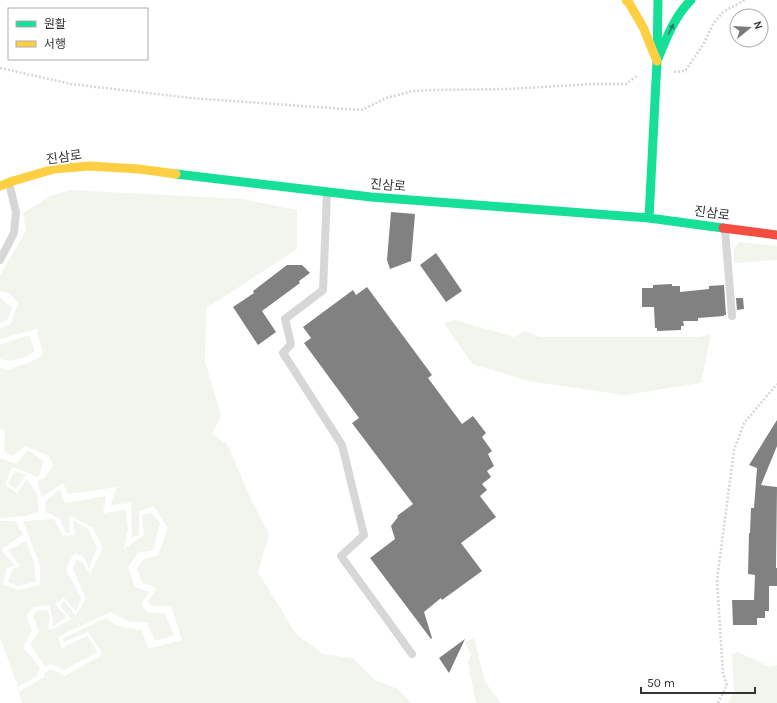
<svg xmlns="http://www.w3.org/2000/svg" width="777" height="703" font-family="Karla,'Noto Sans KR',sans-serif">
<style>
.green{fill:#f1f5ed}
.building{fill:#818181}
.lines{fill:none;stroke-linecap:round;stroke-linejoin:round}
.path{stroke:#d6d6d6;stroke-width:2.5;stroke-dasharray:2 2;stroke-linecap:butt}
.lane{stroke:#d7d7d7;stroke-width:8}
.fast{stroke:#16e098;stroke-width:9}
.slow{stroke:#ffcf43;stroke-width:9}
.jam{stroke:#f24e42;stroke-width:9}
.oneway{fill:#268160}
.labels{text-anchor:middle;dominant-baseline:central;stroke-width:4;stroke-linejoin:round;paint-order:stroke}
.street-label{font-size:13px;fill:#333;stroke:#fff}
</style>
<rect width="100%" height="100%" fill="#fff"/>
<!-- green -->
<path class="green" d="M70,190l172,9 55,11v39l-73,48 -18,11 -1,53 16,55 -9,18 15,10 25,57 17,33 -11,38 38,62 27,20 29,4 23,22 23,9 13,14h-389l-3,-11 25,-15v-4l7,-4 14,7 36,-21v-4l-13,-19 -24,10 -1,-4 43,-20c10,9 23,10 36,12l6,19 34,-9 -11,-34h-20l-3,-5 9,-13 -15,-5 -5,-15 7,-9 14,-4 10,-27 -14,-22 -15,6v23l-8,3 1,-6 -1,-29 -21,2 7,-18 -49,7 -5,-11 -21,14 -5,-16 8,-3 8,-13 -4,-9 -24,-10 -13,10 -8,-5 1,-20 -5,-3v-60l6,2 23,-7 14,-8 -6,-26 -37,10v-11l10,-3 8,-22 -9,-10 -9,-2v-16l26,-44 -3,-18 27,-17z
M739,242l38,4v14l-43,3v-15z
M0,298l12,9 -4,12 -8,4z
M455,320l59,17 11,-6 15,6h159l12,-3 -10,49 -77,12 -95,-14 -57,-17 -28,-41z
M29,335l6,16 -7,5 -18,5 -10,-2v-14z
M28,450l16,11 -6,16 -15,-6 -11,-4 -7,18 12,8 10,-14 10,15 2,18 -13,4 -26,2v-60l16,6z
M15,471l11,4 -10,14 -8,-6z
M60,489l5,14 41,-7 -3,17 23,-3 2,20 -4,19 20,-14 -2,-20 10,-2 8,10 -7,27 -15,3 -10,14 7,20 15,5 -9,12 6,8 18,2 9,21 -19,6 -8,-19h-17l-20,-10 -52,25 4,11 25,-12 11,16 -34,18 -12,-6 -7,2 -15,-21 9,-14 -6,-16 5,-5h9l3,7 -2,11 3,2 20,-11 -11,-13 4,-5 12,14 10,-17 -13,-29 3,-9 5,1 9,13 13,-26 -10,-20 -24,-13 1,17 -4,1 -6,-14 -14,-7 -1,-10z
M54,519l9,17 12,-1 -2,-15 15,9 9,18 -8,22 -6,-13 -9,-3 -8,16 15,29 -5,13 -12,-13 -9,6 12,13 -15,10 1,-8 -4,-14 -16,2 -7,9 6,14 -9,18 7,7 10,13 -3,8 -19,11 -18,-50v-116h15l8,13 -22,16 14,15 -8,3 -4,16 15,6 22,-5v-19l-17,-45z
M26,541l8,21 2,20 -18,4 -10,-4 4,-13 8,-3 -12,-16z
M474,638l11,44 16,21h-25l-8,-41 3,-8 -6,-12z
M738,652l32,15 7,-2v38h-49l6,-11 -2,-38z"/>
<!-- building -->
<path class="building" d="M391,212l24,2 -4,47 -21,8 -3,-9z
M436,253l26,38 -16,11 -26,-37z
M287,265h15l8,8 -11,8 1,2 -38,28 14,21 -18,13 -25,-38 21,-14 -1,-2z
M672,284v2h8v6l29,-3v-3l15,-1 2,30h-2v1l-26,2v3h-15l1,5h-3v4l-24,1v-3h-2l-1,-21h-12v-19h11v-3z
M367,287l65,88 -4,3 34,46 11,-8 13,17 -4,4 10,14 -4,3 6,12 -7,5 4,6 -9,7 5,6 -7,6 16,21 -35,26 21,28 -40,29 -1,-2 -17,14 8,26 -1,1 -61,-81 25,-19 -4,-13 7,-9 -1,-1 16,-12 -61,-81 7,-5 -55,-75 7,-5 -8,-11 50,-37 3,5z
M736,298h7l1,11 -7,1z
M777,420v26l-16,39 16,2 -1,81h1v18h-8v25h-4v7h-8v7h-24l-1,-25h22l1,-25 -7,-1 1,-41h1l1,-25h3l3,-40 -8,-3z
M465,639l-16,34 -10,-15z"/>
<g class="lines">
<!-- path -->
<path class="path" d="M0,68l71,16 120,14 154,11 17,1 24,-12 27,-7 20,-1 75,-1 85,-5h33l12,-9
M674,72l11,-1 18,-26 10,-21 10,-12 22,-12
M718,703l9,-18 -4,-12 -6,-93 17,-130 10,-27 33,-39"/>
<!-- lane -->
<path class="lane" d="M327,192l-4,98 -38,29 6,25 -8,9 59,92 22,90 -23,21 71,98
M725,229l7,87
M0,260l14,-27 2,-21 -7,-29"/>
<!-- fast -->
<path class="fast" d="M657,61c9,-22 17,-44 34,-61
M176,174l195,23 278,21 74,10
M649,218l8,-157 1,-61"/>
<!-- slow -->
<path class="slow" d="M626,0l3,3 14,24 14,34
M0,186l13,-5 41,-12 35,-3 50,3 37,5"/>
<!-- jam -->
<path class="jam" d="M723,228l54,7"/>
</g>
<!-- one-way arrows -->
<defs><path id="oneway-solid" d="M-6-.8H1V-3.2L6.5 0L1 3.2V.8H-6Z"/></defs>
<use class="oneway" href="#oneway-solid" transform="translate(671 29) rotate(-63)"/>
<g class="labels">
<!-- street labels -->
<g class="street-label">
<text transform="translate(64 157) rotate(-8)">진삼로</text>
<text transform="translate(388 185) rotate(5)">진삼로</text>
<text transform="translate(712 213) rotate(8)">진삼로</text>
</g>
</g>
<!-- legend -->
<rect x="8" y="8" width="140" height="52" fill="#ffffff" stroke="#adadad"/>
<rect x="16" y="21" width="20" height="6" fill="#16e098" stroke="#adadad"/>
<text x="44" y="28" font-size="12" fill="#333333">원활</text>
<rect x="16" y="41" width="20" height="6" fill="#ffcf43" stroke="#adadad"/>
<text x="44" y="48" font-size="12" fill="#333333">서행</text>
<!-- north arrow -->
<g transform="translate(749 28) rotate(72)"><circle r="19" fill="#ffffff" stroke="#adadad"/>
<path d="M0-3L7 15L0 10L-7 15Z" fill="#7a7a7a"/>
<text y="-6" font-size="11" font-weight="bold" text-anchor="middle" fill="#333333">N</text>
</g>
<!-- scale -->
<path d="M641 687v6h114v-6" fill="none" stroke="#333333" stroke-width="2"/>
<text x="647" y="687" font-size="12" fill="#333333" stroke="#ffffff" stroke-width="3" paint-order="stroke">50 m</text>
</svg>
